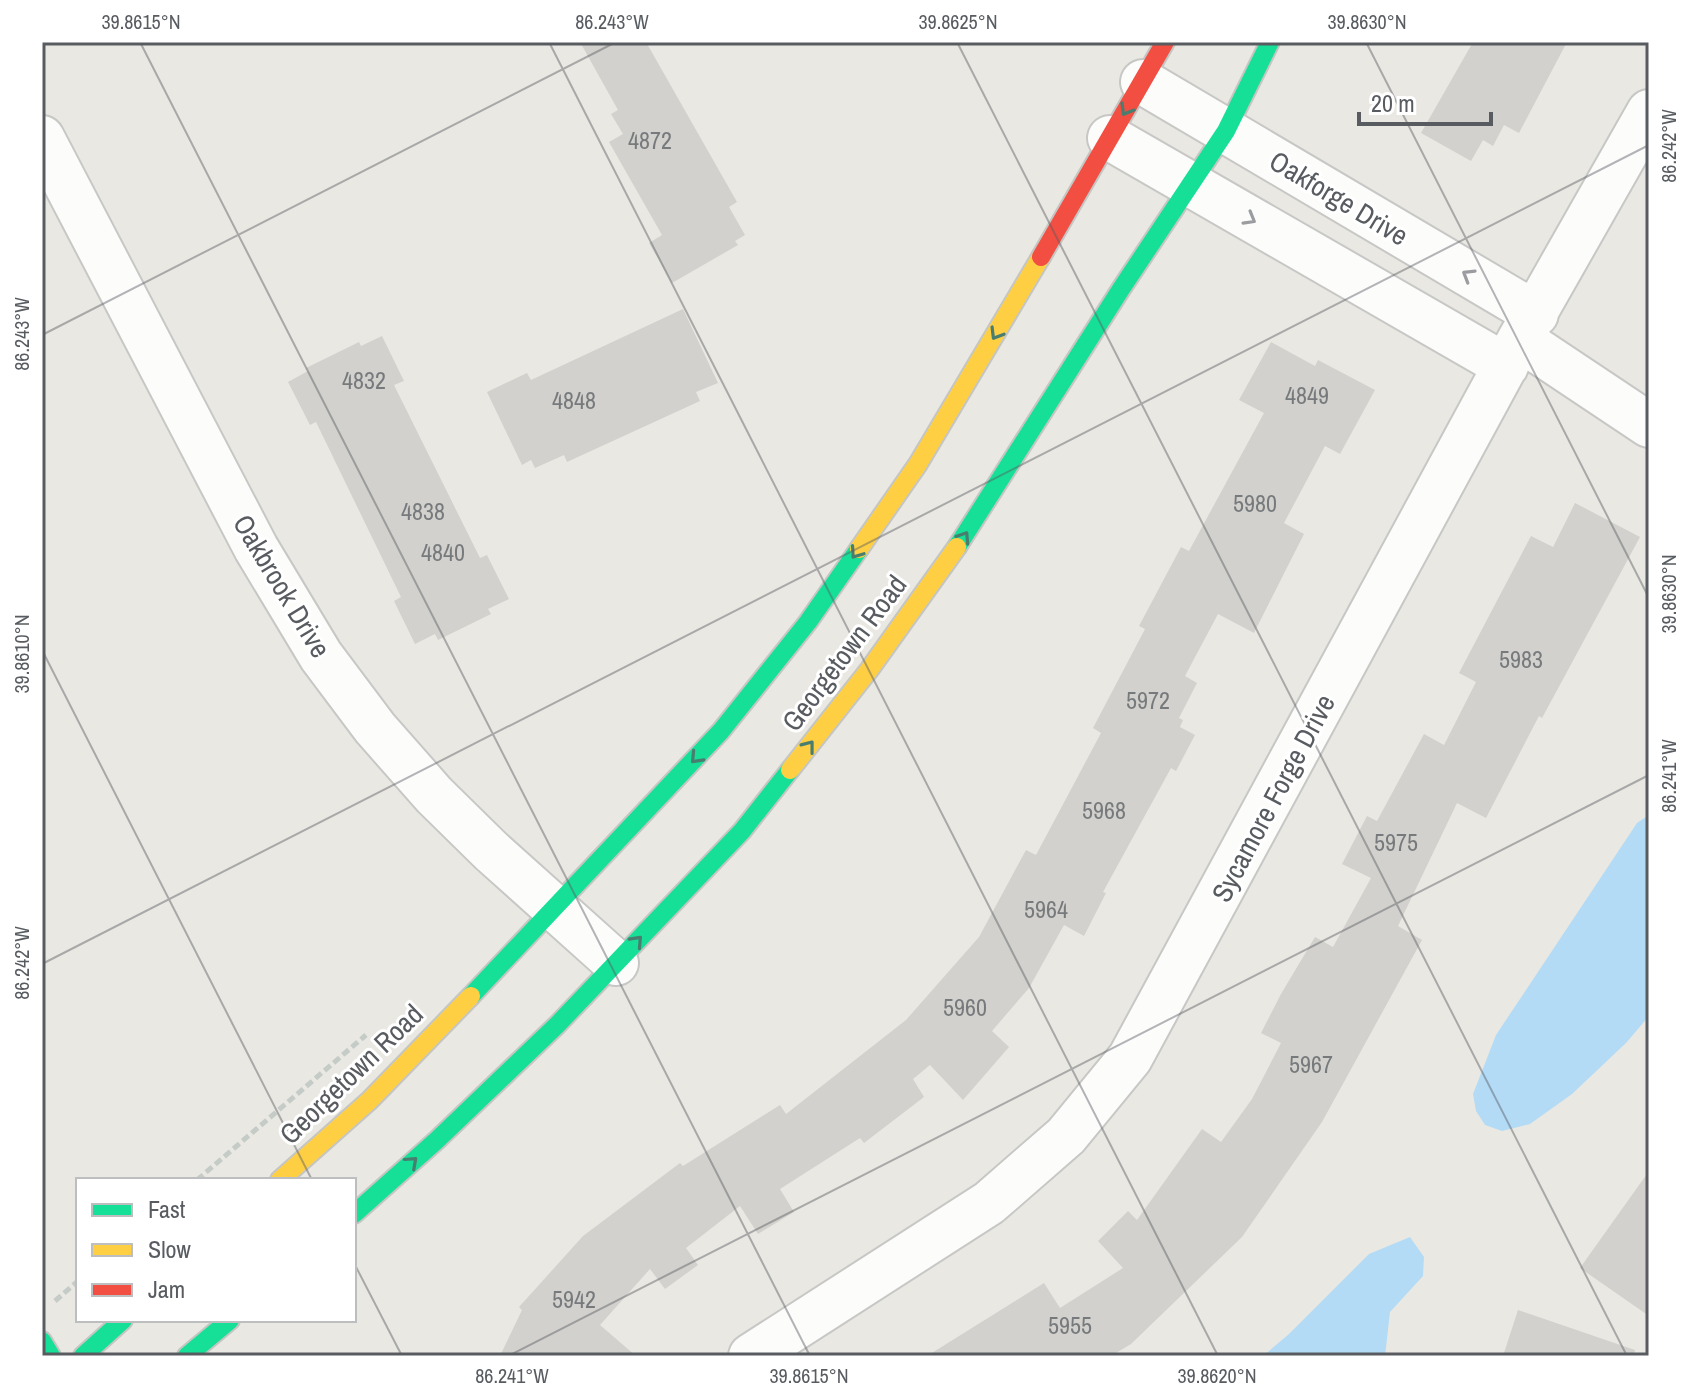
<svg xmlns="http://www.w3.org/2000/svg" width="1691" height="1398" font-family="'Archivo Narrow',sans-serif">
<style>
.water{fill:#b3dbf6}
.building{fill:#d2d1cd}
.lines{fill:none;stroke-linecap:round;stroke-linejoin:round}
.street-casing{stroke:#c7c7c6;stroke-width:48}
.fast-casing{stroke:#c5c6c4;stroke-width:22}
.slow-casing{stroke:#c5c6c4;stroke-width:22}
.jam-casing{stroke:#c5c6c4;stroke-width:22}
.path{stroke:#c5ccc8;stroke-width:5;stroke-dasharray:8 4;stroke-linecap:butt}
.street{stroke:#fcfcfb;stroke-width:44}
.fast{stroke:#16e098;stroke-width:18}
.slow{stroke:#ffcf43;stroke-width:18}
.jam{stroke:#f24e42;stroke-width:18}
.oneway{stroke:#487d6f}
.oneway2{stroke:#9a9c9f}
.ticks{fill:none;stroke:#585c61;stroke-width:2;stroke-opacity:0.45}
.labels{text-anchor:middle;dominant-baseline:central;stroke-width:6;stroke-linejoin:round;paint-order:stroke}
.number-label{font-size:24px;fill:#777a7c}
.street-label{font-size:28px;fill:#585c61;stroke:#fff}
.neatline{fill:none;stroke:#585c61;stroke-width:3}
.ticks-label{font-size:20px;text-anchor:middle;fill:#585c61}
</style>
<rect width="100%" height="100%" fill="#eae8e2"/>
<!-- water -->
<path class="water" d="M1649,815v201l-23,27 -54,51 -42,30 -28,7 -17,-6 -9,-14 -3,-17 23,-59 141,-212z
M1410,1237l14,20 -1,19 -33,36 -5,44h-122l26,-22 80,-80z"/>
<!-- building -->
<path class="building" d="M580,42h66l91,160 -8,5 16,28 -10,6 3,4 -66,38 -23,-40 13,-8 -53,-93 14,-8 -12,-20 7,-4z
M1473,42h94l-48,91 -15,-8 -11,21 -10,-6 -12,21 -50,-28z
M683,309l35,74 -22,9 4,9 -133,61 -3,-7 -29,13 -4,-8 -9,5 -35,-73 40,-19 4,7z
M382,336l22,45 -10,4 86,173 7,-3 22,44 -21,10 3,5 -53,26 -3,-6 -20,10 -21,-43 7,-4 -85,-175 -6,3 -22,-43 20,-11 -2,-3 53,-26 2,4z
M1271,342l44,24 3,-6 57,30 -35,64 -15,-8 -41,77 20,11 -50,99 -36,-19 -33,62 12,7 -18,35 4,2 -3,7 15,8 -19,36 -5,-3 -68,124 3,1 -22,43 -20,-11 -35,63 -37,43 17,16 -46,53 -33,-35 -17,14 11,18 -60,46 -4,-5 -80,51 14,23 -36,22 -18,-28 -54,42 12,17 -33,24 -15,-20 -50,56 36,31h-136l22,-46 -3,-3 64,-71 97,-73 3,3 97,-61 6,9 120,-94 73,-83 47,-87 10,5 65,-122 -8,-5 52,-99 -6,-3 42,-79 8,4 75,-138 -25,-13z
M1575,503l65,34 -98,181 -3,-2 -53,102 -29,-15 -59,123 24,14 -100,182 -80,115 -111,107 -20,12h-184l117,-73 16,25 63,-40 -25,-27 30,-30 9,9 65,-91 19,13 31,-43 29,-56 -20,-10 20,-39 34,-57 18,10 38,-69 -29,-14 25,-48 10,5 47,-87 20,11 32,-63 -17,-9 72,-137 22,11z
M1649,1171v145l-69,-48z
M1518,1310l117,40 -1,6h-131z"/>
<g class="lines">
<!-- street casing -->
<g class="street-casing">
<path id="street" d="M1143,82l393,232
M42,138l214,410 65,108 54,72 59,67 57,56 125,112
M1110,138l396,228
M1520,339l129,86
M751,1356l238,-153 77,-67 64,-78 390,-719 129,-227"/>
</g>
<!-- fast casing -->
<g class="fast-casing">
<path id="fast" d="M957,547l164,-258 105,-158 44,-89
M471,996l250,-265 87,-109 51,-73
M354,1214l83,-74 120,-115 185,-194 48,-61
M42,1341l9,15
M83,1356l40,-36
M187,1356l43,-36"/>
</g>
<!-- slow casing -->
<g class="slow-casing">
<path id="slow" d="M859,549l59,-85 123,-207
M790,770l79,-100 88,-123
M280,1180l90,-80 101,-104"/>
</g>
<!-- jam casing -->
<g class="jam-casing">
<path id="jam" d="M1041,257l124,-215"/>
</g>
<!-- path -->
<path class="path" d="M197,1180l169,-145
M55,1301l23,-20"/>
<!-- street -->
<use href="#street" class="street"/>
<!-- fast -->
<use href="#fast" class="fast"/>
<!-- slow -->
<use href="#slow" class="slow"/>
<!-- jam -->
<use href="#jam" class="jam"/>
</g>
<!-- one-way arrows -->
<defs><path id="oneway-chevron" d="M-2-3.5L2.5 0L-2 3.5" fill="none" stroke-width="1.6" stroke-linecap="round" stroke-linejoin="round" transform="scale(2)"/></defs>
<g class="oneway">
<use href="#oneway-chevron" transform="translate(1126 110) rotate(120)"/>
<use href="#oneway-chevron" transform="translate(996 334) rotate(121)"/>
<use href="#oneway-chevron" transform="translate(964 537) rotate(-57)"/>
<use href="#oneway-chevron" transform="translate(856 553) rotate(125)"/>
<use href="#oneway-chevron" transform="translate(809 746) rotate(-52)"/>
<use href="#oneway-chevron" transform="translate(696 758) rotate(133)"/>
<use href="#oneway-chevron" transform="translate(637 941) rotate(-47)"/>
<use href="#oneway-chevron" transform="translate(412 1162) rotate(-42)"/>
</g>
<g class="oneway2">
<use href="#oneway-chevron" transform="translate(1250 219) rotate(30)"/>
<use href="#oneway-chevron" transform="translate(1468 275) rotate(-149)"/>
</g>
<!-- ticks -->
<path class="ticks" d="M140,42l670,1314M549,42l669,1314M957,42l670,1314M1366,42l283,556M42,335l574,-293M42,650l270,530M42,964l1607,-819M354,1263l48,93M508,1356l1141,-581"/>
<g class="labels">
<!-- number labels -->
<g class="number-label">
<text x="650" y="140">4872</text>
<text x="364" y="380">4832</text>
<text x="1307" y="395">4849</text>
<text x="574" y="400">4848</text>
<text x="1255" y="503">5980</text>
<text x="423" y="511">4838</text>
<text x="443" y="552">4840</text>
<text x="1521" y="659">5983</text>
<text x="1148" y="700">5972</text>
<text x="1104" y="810">5968</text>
<text x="1396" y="842">5975</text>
<text x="1046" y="909">5964</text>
<text x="965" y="1007">5960</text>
<text x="1311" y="1064">5967</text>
<text x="574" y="1299">5942</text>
<text x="1070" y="1325">5955</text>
</g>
<!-- street labels -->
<g class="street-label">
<text transform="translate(1339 198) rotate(31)">Oakforge Drive</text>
<text transform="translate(282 586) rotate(59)">Oakbrook Drive</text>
<text transform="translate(844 653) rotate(-53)">Georgetown Road</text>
<text transform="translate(1273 798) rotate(-62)">Sycamore Forge Drive</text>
<text transform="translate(351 1074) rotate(-44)">Georgetown Road</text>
</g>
</g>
<!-- border -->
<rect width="1691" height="1398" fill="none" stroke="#ffffff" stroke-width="88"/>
<!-- legend -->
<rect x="76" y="1178" width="280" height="144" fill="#ffffff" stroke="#bcbec0" stroke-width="2"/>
<rect x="92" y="1204" width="40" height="12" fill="#16e098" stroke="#bcbec0" stroke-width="2"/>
<text x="148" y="1218" font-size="24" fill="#585c61">Fast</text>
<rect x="92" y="1244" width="40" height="12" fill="#ffcf43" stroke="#bcbec0" stroke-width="2"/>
<text x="148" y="1258" font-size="24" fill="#585c61">Slow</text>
<rect x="92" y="1284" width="40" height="12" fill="#f24e42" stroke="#bcbec0" stroke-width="2"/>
<text x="148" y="1298" font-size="24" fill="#585c61">Jam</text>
<!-- scale -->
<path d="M1359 112v12h132v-12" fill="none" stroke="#585c61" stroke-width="4"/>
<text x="1371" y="112" font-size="24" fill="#585c61" stroke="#ffffff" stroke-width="6" paint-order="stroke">20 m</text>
<rect x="44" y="44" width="1603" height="1310" class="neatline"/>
<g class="ticks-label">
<text x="141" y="29">39.8615°N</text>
<text x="612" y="29">86.243°W</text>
<text x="958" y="29">39.8625°N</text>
<text x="1367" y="29">39.8630°N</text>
<text transform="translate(1669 146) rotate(-90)" y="7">86.242°W</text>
<text transform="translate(22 334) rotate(-90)" y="7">86.243°W</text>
<text transform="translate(1669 594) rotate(-90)" y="7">39.8630°N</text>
<text transform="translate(22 654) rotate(-90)" y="7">39.8610°N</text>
<text transform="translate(1669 776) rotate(-90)" y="7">86.241°W</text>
<text transform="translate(22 963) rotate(-90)" y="7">86.242°W</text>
<text x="512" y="1383">86.241°W</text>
<text x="809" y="1383">39.8615°N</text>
<text x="1217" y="1383">39.8620°N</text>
</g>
</svg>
